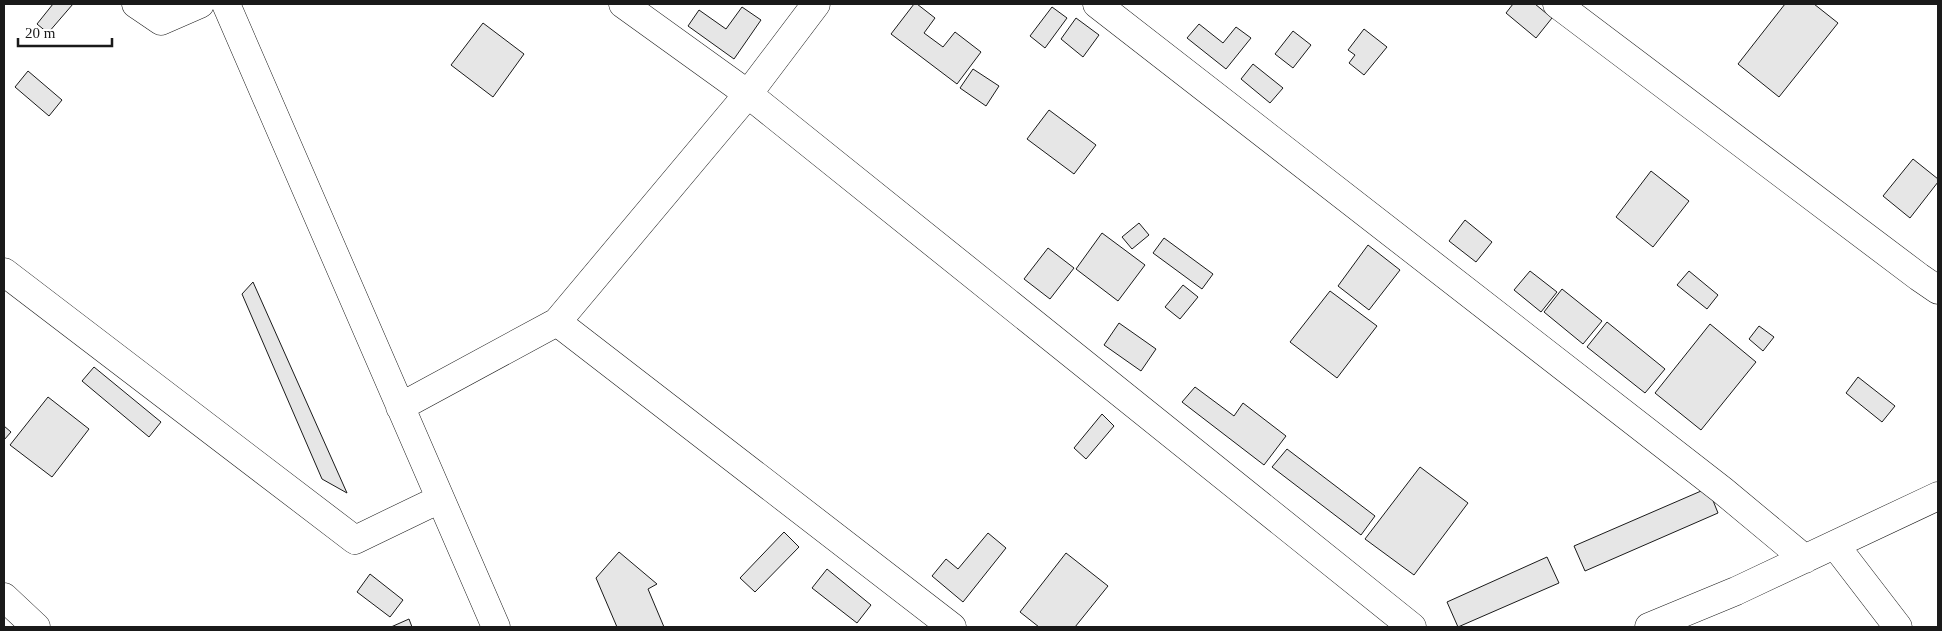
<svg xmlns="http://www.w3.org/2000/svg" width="1942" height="631" font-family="'Times New Roman',serif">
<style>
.building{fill:#e6e6e6;stroke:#1a1a1a}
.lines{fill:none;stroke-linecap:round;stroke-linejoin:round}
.minor-casing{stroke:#1a1a1a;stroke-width:29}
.minor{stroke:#fff;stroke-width:28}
</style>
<rect width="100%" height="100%" fill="#fff"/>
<!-- building -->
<path class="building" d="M53,4h20l-25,29 -11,-9z
M914,4h3l18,14 -11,15 19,14 12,-15 26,20 -24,32 -66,-50z
M1513,4h22l17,14 -16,20 -30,-25z
M1785,4h29l24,19 -59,74 -41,-33z
M742,7l19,13 -27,39 -46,-33 11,-16 27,19z
M1052,7l15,11 -22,30 -15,-12z
M1076,18l23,17 -16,22 -22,-18z
M483,23l41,31 -31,43 -42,-32z
M1199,24l24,19 13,-16 15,11 -25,31 -39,-31z
M1364,29l23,18 -23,28 -15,-12 6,-8 -7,-5z
M1293,31l18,14 -18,23 -18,-14z
M1253,64l30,24 -13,15 -29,-24z
M973,69l26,17 -13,20 -26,-18z
M28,71l34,29 -13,16 -34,-29z
M1049,110l47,35 -22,29 -47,-35z
M1913,159l25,20v3l-28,36 -27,-22z
M1651,171l38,30 -36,46 -37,-30z
M1465,220l27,22 -16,20 -27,-21z
M1139,223l10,12 -17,14 -10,-12z
M1102,233l43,32 -27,36 -42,-32z
M1164,238l49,36 -11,15 -49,-36z
M1368,245l32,25 -31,40 -31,-24z
M1048,248l26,20 -24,31 -26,-20z
M1530,271l27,21 -16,20 -27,-22z
M1689,271l29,24 -11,14 -30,-24z
M253,282l94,211 -25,-14 -80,-185z
M1183,285l15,12 -18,22 -15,-12z
M1562,289l40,32 -19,23 -39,-32z
M1330,291l47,35 -40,52 -47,-36z
M1607,322l58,47 -20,24 -58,-46z
M1119,323l37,26 -15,22 -37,-26z
M1710,324l46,38 -55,68 -46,-37z
M1759,326l15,11 -11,14 -14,-12z
M94,367l67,55 -12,15 -67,-56z
M1858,377l37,29 -13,16 -36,-29z
M1195,387l39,29 9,-13 43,33 -22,29 -82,-63z
M48,397l41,32 -37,48 -42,-32z
M1102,414l12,12 -28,33 -12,-11z
M4,426l7,6 -7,8z
M1287,449l88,67 -14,19 -89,-68z
M1420,467l48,36 -54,72 -49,-36z
M1708,488l10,25 -133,58 -11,-25z
M784,532l15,15 -44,45 -15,-14z
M988,533l18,15 -43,54 -31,-26 14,-17 12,10z
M619,552l38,32 -9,5 16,38h-47l-21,-49z
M1066,553l42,33 -33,41h-36l-19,-15z
M1547,557l12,26 -101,44 -11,-25z
M827,569l44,36 -14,18 -45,-35z
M370,574l33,26 -13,17 -33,-25z
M409,619l3,8h-21z"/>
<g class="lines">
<!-- minor casing -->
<g class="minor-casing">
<path id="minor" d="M136,4l25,17 39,-17
M226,4l270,623
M623,4l125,90 664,533
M1097,4l625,486 83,69
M1557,4l362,273 19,13
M4,272l351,268 85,-41
M557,322l395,305
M400,407l157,-85 191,-228 68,-90
M1835,545l63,82
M4,597l32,30
M1649,627l87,-36 202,-95"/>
</g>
<!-- minor -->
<use href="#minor" class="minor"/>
</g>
<!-- border -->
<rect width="1942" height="631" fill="none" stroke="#1a1a1a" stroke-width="10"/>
<!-- scale -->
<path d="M18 38v8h94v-8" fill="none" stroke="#1a1a1a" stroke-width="2.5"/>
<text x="25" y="38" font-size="15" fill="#1a1a1a" stroke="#ffffff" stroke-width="4" paint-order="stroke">20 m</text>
</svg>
